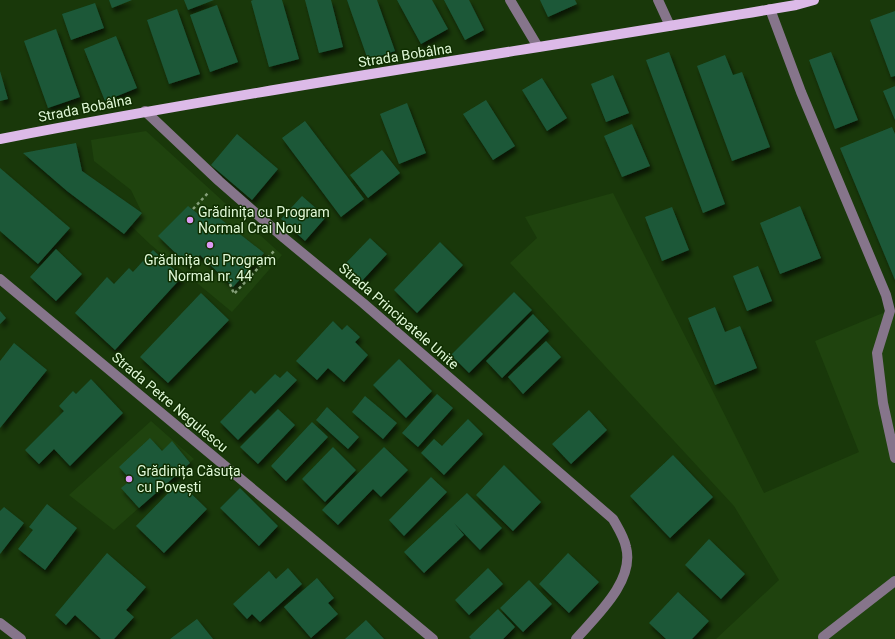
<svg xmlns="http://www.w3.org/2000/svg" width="895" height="639" font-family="Roboto,sans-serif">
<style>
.built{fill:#1f430e}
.building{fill:#1c5839;filter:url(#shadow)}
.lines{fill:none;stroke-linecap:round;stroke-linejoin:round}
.path{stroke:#849f78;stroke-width:2.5;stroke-dasharray:3 3;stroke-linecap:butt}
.minor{stroke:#86758b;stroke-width:10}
.major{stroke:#dcbae8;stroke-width:10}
.poi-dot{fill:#dd99f4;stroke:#0f2e00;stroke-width:1.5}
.labels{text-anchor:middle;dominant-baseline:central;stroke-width:3;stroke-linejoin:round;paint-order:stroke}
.street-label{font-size:14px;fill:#e0f8d7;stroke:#0f2e00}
.poi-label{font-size:14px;fill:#e0f8d7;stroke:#0f2e00;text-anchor:start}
</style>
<defs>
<filter id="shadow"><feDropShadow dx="2.5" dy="4.5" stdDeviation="2" flood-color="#0009"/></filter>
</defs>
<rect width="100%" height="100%" fill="#19380a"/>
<!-- built -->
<path class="built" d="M146,131l136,124 -50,57 -81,-67 -20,-19 11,-13 -11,-23 -37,-29 -3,-21z
M613,193l151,300 95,-41 -44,-111 80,-33v331h-179l63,-59 -45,-74 -224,-243 27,-25 -12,-21z
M151,421l43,38 -80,71 -45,-35z"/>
<!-- building -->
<path class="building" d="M109,0h23l-20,8z
M184,0h30l-26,10z
M253,0h29l17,59 -30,8 -18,-66z
M305,0h26l12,47 -24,6z
M347,0h30l18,51 -27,9z
M397,0h35l16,29 -27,15z
M444,0h25l15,30 -19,10z
M540,0h35l2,4 -29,13z
M95,3l9,25 -33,12 -9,-26z
M217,5l21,57 -28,10 -20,-57z
M177,9l23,65 -31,10 -22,-64z
M895,11v65l-4,1 -21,-57z
M56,29l24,68 -32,11 -24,-67z
M116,36l21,52 -32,13 -21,-52z
M669,52l56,152 -22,9 -57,-153z
M831,52l27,68 -23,9 -26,-69z
M725,55l8,20 9,-3 28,75 -38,14 -35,-95z
M0,71l8,28 -8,2z
M613,75l16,38 -23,9 -15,-38z
M542,78l25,40 -20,13 -25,-41z
M895,86v34l-12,-29z
M486,100l29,46 -22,14 -30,-46z
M407,103l19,50 -27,11 -19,-50z
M305,121l59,78 -23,18 -59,-79z
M632,124l18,42 -28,11 -18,-41z
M892,127l3,7v146l-55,-132z
M237,134l41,35 -26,31 -41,-35z
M76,143l6,28 60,42 -18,21 -57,-43 -44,-38z
M382,150l18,23 -32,25 -18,-23z
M0,168l70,60 -32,36 -38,-33z
M302,196l24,21 -21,24 -24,-22z
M188,206l10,8 6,-8 60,47 -31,34 -33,-32 -12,10 -30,-29z
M800,206l21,52 -41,16 -20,-51z
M672,207l17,43 -27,11 -17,-44z
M370,238l17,16 -27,29 -17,-17z
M440,242l23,23 -46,48 -23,-23z
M56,249l26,25 -26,27 -26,-24z
M153,250l29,27 -67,73 -40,-37 32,-36 7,7 15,-16 4,4z
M758,266l14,35 -25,10 -14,-35z
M514,292l18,18 -63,63 -18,-18z
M201,293l28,27 -61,63 -28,-26z
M715,307l10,25 15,-6 17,42 -42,17 -27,-67z
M0,311l6,7 -6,6z
M533,314l16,17 -47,47 -16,-17z
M333,321l9,9 5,-5 13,12 -5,5 13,13 -24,27 -16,-14 -11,12 -21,-19z
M546,341l15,16 -38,37 -15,-17z
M14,343l33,27 -47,58v-67z
M399,359l33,32 -26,27 -33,-33z
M287,371l10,9 -59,60 -18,-18 31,-32 4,4 20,-20 5,4z
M91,379l32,34 -53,53 -16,-17 -15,15 -14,-14 39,-39 -5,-5 14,-15 3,3z
M437,394l16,14 -35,39 -16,-14z
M365,396l32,27 -14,16 -31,-27z
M327,407l32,30 -11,12 -32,-29z
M278,409l17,16 -37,39 -18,-17z
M589,410l18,20 -36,34 -19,-20z
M468,419l15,15 -39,41 -23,-22 13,-14 8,7z
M312,422l16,15 -42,44 -15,-15z
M150,438l12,13 10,-10 18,22 -51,45 -18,-20 10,-8 -12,-13z
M333,447l23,23 -31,32 -23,-23z
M384,447l24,23 -27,27 -8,-8 -35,36 -16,-15z
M673,455l40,42 -43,41 -40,-42z
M504,465l37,37 -28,29 -37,-36z
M431,477l16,15 -43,44 -15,-16z
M179,482l28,27 -43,44 -28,-27z
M240,488l38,38 -19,20 -39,-38z
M467,493l35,35 -22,22 -26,-27 10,12 -40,38 -20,-21z
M47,504l30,24 -32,42 -27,-21 15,-19 -4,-3z
M4,507l20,16 -24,31v-43z
M709,539l36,35 -24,25 -36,-34z
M107,553l39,34 -20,23 8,7 -20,22h-13l-26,-24 -9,10 -11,-10z
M568,553l31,29 -30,31 -30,-29z
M288,568l14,16 -42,38 -8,-8 -5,5 -14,-15 36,-33 7,8z
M488,568l15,16 -34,31 -14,-15z
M317,578l17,20 -6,5 10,11 -27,24 -27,-31z
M529,580l23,24 -29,28 -23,-24z
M678,592l31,29 -17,18h-26l-17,-16z
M498,609l17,18 -12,12h-32l-2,-2z
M197,619l16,20h-43z
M366,620l18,19h-39z"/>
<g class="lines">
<!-- path -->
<path class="path" d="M193,209l15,-16
M230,284l4,10 40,-43"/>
<!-- minor -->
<path class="minor" d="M510,0l28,47
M658,0l12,26
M770,9l31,83 85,203 4,16 -13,42 6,50 12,55
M145,111l74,70 65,57 79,65 250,216c5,9 11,18 13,28 9,34 -30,69 -50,92
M0,279l433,360
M0,623l21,16
M823,637l72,-56"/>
<!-- major -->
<path class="major" d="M0,139c264,-51 530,-89 796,-134l18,-5"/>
</g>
<!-- markers -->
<g class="poi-dot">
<circle cx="190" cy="220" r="4"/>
<circle cx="210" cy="245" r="4"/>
<circle cx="129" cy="479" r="4"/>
</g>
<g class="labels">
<!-- street labels -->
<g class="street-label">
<text transform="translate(405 55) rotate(-9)">Strada Bobâlna</text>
<text transform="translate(85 108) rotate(-11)">Strada Bobâlna</text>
<text transform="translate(399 316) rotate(41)">Strada Principatele Unite</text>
<text transform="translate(170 402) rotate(40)">Strada Petre Negulescu</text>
</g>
<!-- poi labels -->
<g class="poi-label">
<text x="198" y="212">Grădinița cu Program<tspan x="198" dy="16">Normal Crai Nou</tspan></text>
<text x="210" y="260" text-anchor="middle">Grădinița cu Program<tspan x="210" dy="16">Normal nr. 44</tspan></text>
<text x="137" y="471">Grădinița Căsuța<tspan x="137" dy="16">cu Povești</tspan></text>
</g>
</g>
</svg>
